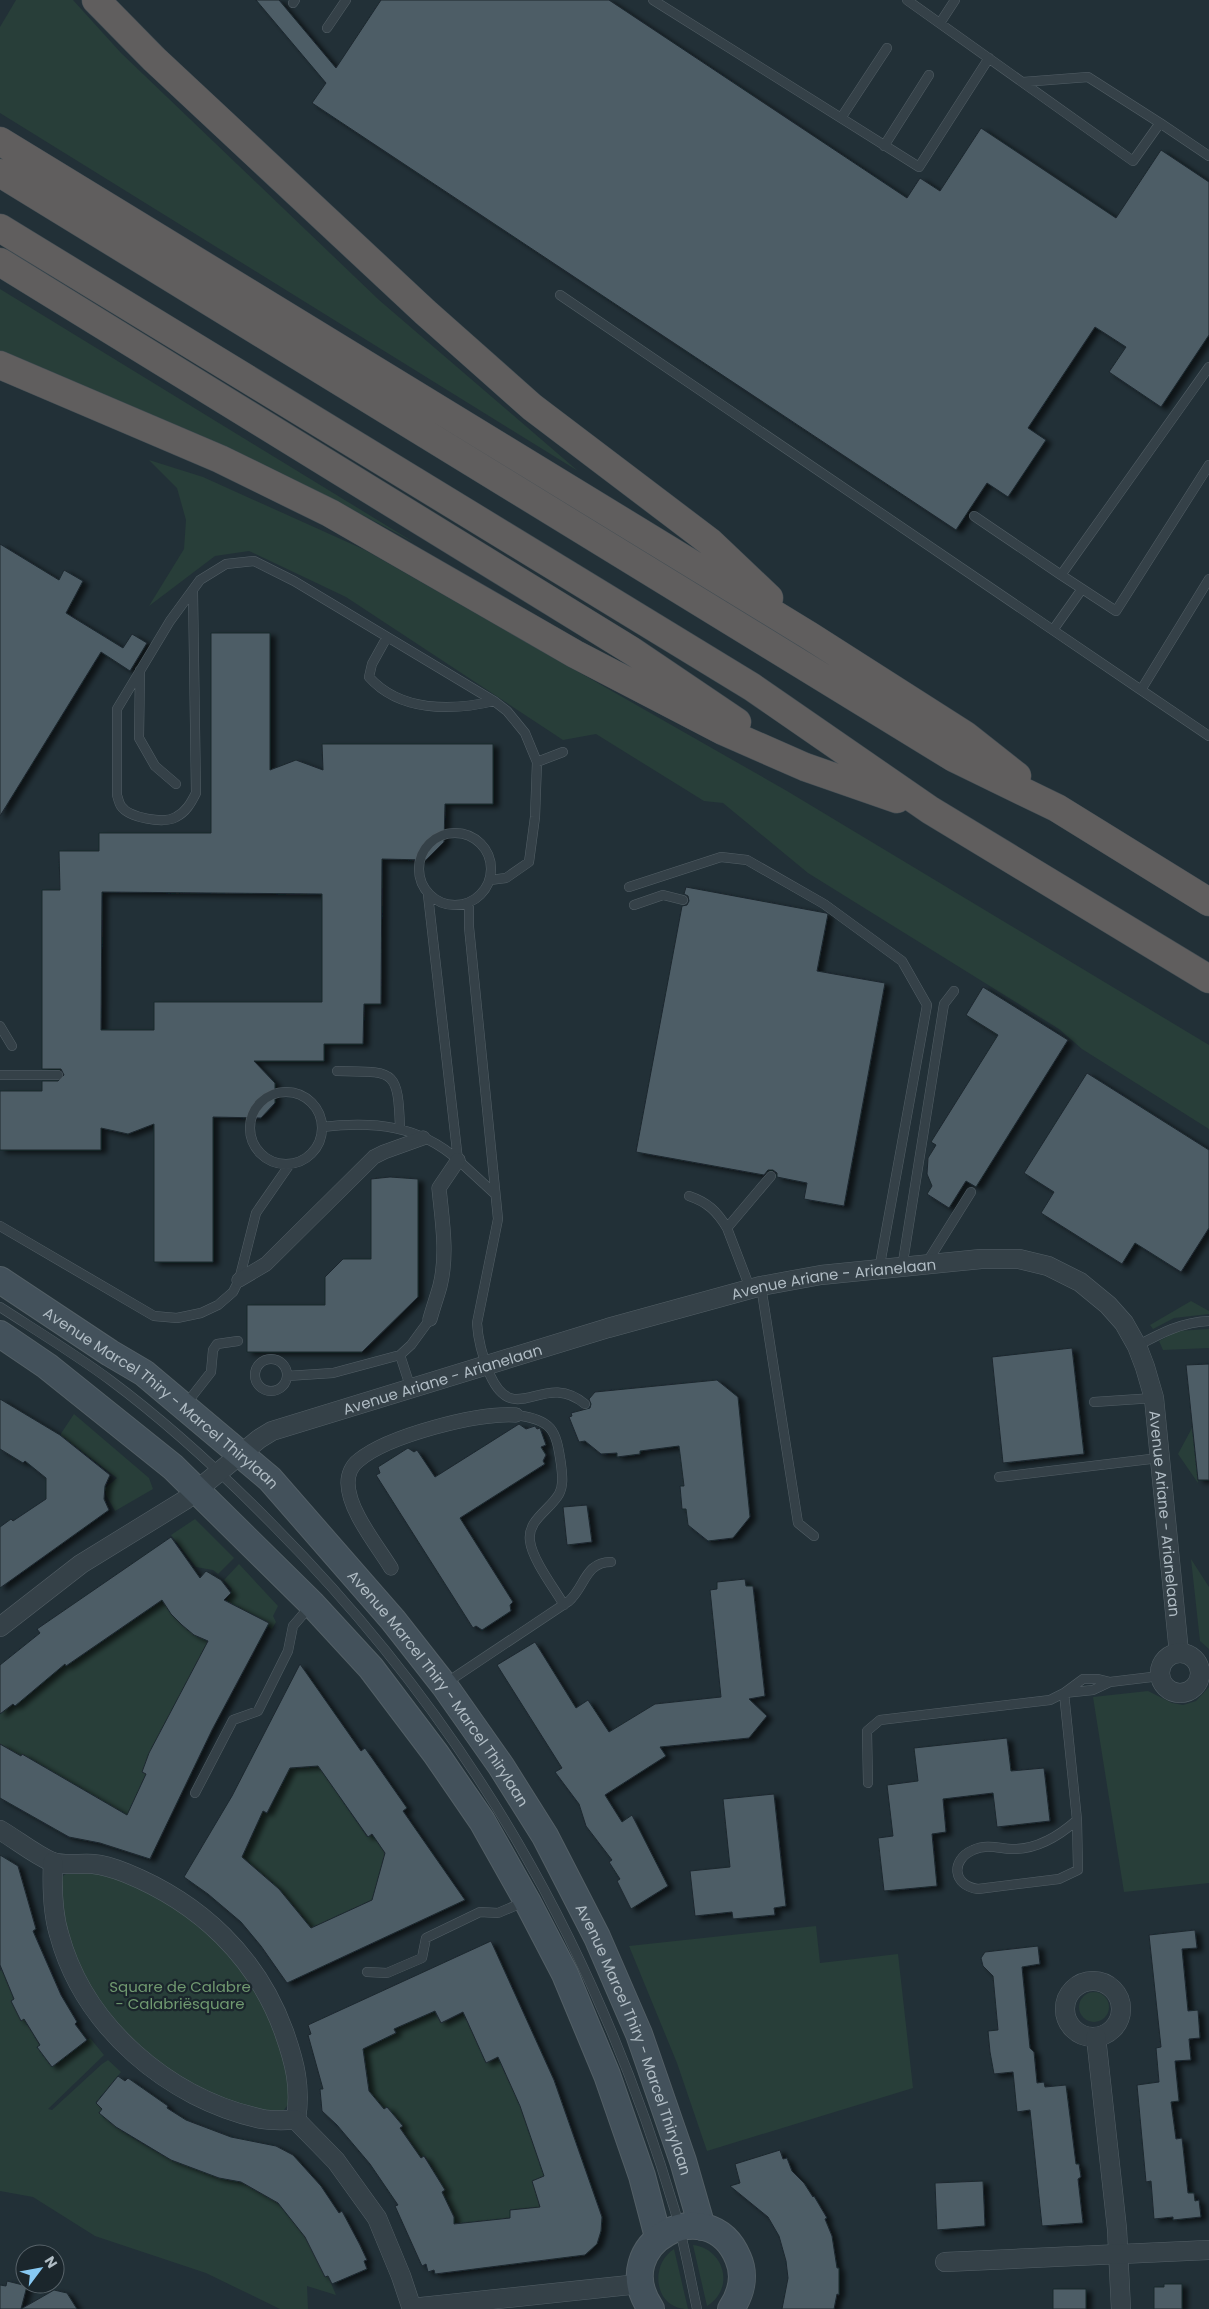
<svg xmlns="http://www.w3.org/2000/svg" width="1209" height="2309" font-family="Poppins,sans-serif">
<style>
.green{fill:#283e39}
.building{fill:#4d5d66;stroke:#1d282f;fill-rule:evenodd;filter:url(#shadow)}
.lines{fill:none;stroke-linecap:round;stroke-linejoin:round}
.service-casing{stroke:#535f66;stroke-width:10}
.pedestrian-casing{stroke:#535f66;stroke-width:15}
.minor-casing{stroke:#535f66;stroke-width:20}
.secondary-casing{stroke:#535f66;stroke-width:28}
.trunk-casing{stroke:#404c53;stroke-width:29}
.service{stroke:#354148;stroke-width:9}
.pedestrian{stroke:#354148;stroke-width:14}
.minor{stroke:#354148;stroke-width:19}
.secondary{stroke:#43515b;stroke-width:26}
.trunk{stroke:#605e5e;stroke-width:28}
.labels{text-anchor:middle;dominant-baseline:central;stroke-width:4.5;stroke-linejoin:round;paint-order:stroke}
.street-label{font-size:15px;fill:#b0bcc4;stroke:#1b262c}
.park-label{font-size:15px;fill:#709970;stroke:#1b262c}
</style>
<defs>
<filter id="shadow"><feDropShadow dx="5.5" dy="3" stdDeviation="2.5" flood-color="#0009"/></filter>
</defs>
<rect width="100%" height="100%" fill="#223037"/>
<!-- green -->
<path class="green" d="M16,0h57l48,53 258,247 199,171 -578,-358v-86z
M0,289l415,254 -69,-37 -346,-152z
M149,460l54,17 162,73 422,241 422,254v84l-127,-80 -23,-20 -251,-156 -85,-70 -19,-2 -108,-67 -33,6 -217,-143 -97,-46 -34,5 -66,50 35,-57 2,-29 -9,-32z
M1191,1301l18,10v3l-35,4 -21,11 -3,-4z
M1209,1329v19l-46,2 -4,-9 19,-10z
M74,1414l75,64 4,11 -38,22 -9,-16 -1,-7 12,-10 -57,-43z
M1192,1428l6,55 -20,-29z
M195,1519l39,39 -16,16 -5,-4 -17,-3 -25,-32z
M1191,1559l18,28v62l-9,-8z
M239,1564l39,42 -5,10 3,6 -4,7 -5,-3 2,-3 -43,-22 6,-12 -8,-9z
M162,1600c12,18 26,32 46,41l-60,117 -6,14 4,2 -19,42 -105,-62 -1,2 -21,-12v-30l13,-10 2,2 48,-44 3,3z
M1209,1687v196l-85,9 -31,-195 55,-6 24,12 11,2 13,-4z
M324,1766l2,11 41,60 4,-3 14,19 -13,47 -61,28 -32,-39 -37,-31 21,-47 4,2 23,-45z
M81,1867l65,21 72,49 47,64 26,77 -2,25 -5,7 -14,4 -71,-22 -65,-47 -44,-55 -31,-77v-31l5,-7z
M816,1926l4,37 78,-9 15,134 -206,63 -30,-88 -48,-117z
M2,1970l12,29 -3,2 10,19 3,-1 28,47 38,-28 14,17 -56,54 4,1 50,-46 6,-4 13,12 -25,30 6,7 -3,4c45,38 96,60 153,71l-1,4 18,10 3,-2 33,41 20,39h3l8,19 -29,-9 1,23h-28l-74,-36 -111,-37 -62,-39 -33,-6v-220z
M1079 2007a15 15 0 1 1 30 0a15 15 0 1 1-30 0Z
M435,2011l6,12 22,-11 23,50 12,-5 19,42h2l25,77 -12,5 8,26 -30,3v8l-56,8v-9l-12,-25 3,-2 -20,-34 -4,2 -21,-30 3,-2 -16,-19 -3,2 -16,-18 -6,-41 34,-17 -2,-4z
M693,2245c32,4 42,44 14,61z
M674,2249l14,60c-34,0 -39,-44 -14,-60z"/>
<!-- building -->
<path class="building" d="M256,0h23l57,68 45,-68h228l298,198 13,-20 20,13 41,-63 135,90 45,-68 48,32v153l-48,72 -52,-35 17,-25 -31,-20 -67,101 18,12 -38,57 -21,-14 -31,47 -644,-427 14,-20z
M0,544l59,36 5,-10 19,11 -17,32 57,35 9,-14 15,9 -17,28 -29,-19 -101,164z
M211,633h59v137l26,-10 27,10 -1,-26h171v60h-48l-1,38 -18,18 -44,-1 -1,145h-17l-1,40h-39v17h-70l21,22v20l-14,15 -48,-1v145h-59v-138l-26,10 -27,-6v22h-101v-59h42v-10h16l6,-6 -3,-6h-19v-179h18l-1,-39h40v-18h112zM102,892l220,2v108h-168v28h-53z
M686,887l140,26 2,1 -11,57 68,12 -41,223 -40,-7 3,-16 -30,-6v-4l-4,-3h-5l-4,5 -128,-23 46,-246 5,-1 2,-4 -1,-5 -4,-2z
M983,987l85,53 -92,147 -10,-6 -17,27 -22,-14 5,-8 -5,-12 1,-16 8,-13 -5,-3 67,-107 -32,-20z
M1087,1073l122,77v78l-28,44 -46,-29 -13,21 -81,-51 13,-21 -30,-19z
M390,1177l28,2v118l-56,55h-115v-47h78v-28l18,-18h28v-80z
M1072,1348l12,106 -81,9 -11,-106z
M1209,1364v116h-11l-12,-115z
M717,1380l21,17 12,120 -17,21 -25,3 -20,-16 -2,-16h-4l-2,-23h4l-5,-40 -39,5v3l-23,3v-4l-16,1 -16,-13 -6,1 -10,-25 3,-1 -1,-3 19,-5 1,-4 -2,-5 6,-7z
M0,1399l60,36 50,40 -5,11 -1,13 5,11 -109,78v-61l11,-8 2,2 33,-22v-21l-21,-17 -2,2 -23,-14z
M519,1424l7,5 9,-3 2,3 3,-1 6,17 -5,2 5,8 -3,6 2,3 -85,54 53,84 -3,3 1,6 -29,19 -6,-4 -3,2 -97,-153 4,-2 -2,-6 30,-19 6,4 3,-2 18,27z
M587,1505l5,37 -25,3 -4,-38z
M171,1537l29,41 6,-7 15,9 10,13 -7,7 45,23 -57,107 -62,129 -50,-16 -31,-6 -69,-39v-54l21,12 1,-2 105,61 19,-41 -4,-2 7,-19 59,-112 -14,-6 -12,-10 -11,-11 -9,-14 -96,66 -1,-2 -50,42 -2,-2 -13,10v-49l40,-32 -3,-4z
M745,1579l1,7h7l12,110 -16,3 18,17 -18,22 -89,9 6,9 -61,39 17,27 10,-7 36,71 -37,23 -14,-28 3,-2 -11,-17 3,-2 -26,-34 -7,-22 -24,-32 7,-4 -65,-103 38,-23 41,66 12,-8 21,32 46,-28 66,-7 -11,-107 7,-1v-7z
M300,1664l61,87 4,-3 42,60 -4,3 62,89 -178,83 -26,-37 -20,-24 -33,-28 -24,-17 48,-81zM318,1766l50,71 4,-3 13,19 -13,47 -61,28 -32,-39 -37,-32 21,-46 4,2 23,-45z
M1007,1738l4,33 33,-3 6,53 -53,6 -4,-34 -50,6 3,33 -14,2 5,52 -53,5 -6,-53 15,-2 -6,-51 31,-4 -4,-33z
M774,1794l12,112 -12,2 1,7 -42,4 -1,-7 -37,4 -5,-45 40,-4 -7,-68z
M0,1855l18,11 18,63 -3,2 28,64 16,27 -2,2 12,16 -35,27 -15,-20 3,-2 -16,-26 -3,2 -10,-20 3,-2 -14,-34z
M1195,1930l2,18 -15,1 6,62 10,-1 2,28 -11,1 2,21 -16,1 4,40 -8,1 5,37 6,-1 6,55h6l1,8 4,-1 2,17 -28,3v-3l-19,2 -3,-38 -5,1 -9,-97 22,-3 -3,-34 5,-1 -12,-112z
M491,1941l63,139 48,137 -1,14 -4,13 -12,11 -150,19 -1,-4 -6,2 -2,-8 -4,2 -27,-60 3,-1 -28,-41 -33,-39 -15,-14 -2,-22h3l-15,-54 3,-1 -3,-9zM435,2011l6,12 22,-11 23,51 12,-6 22,49 24,70 -12,5 8,26 -30,3v8l-56,6v-7l-12,-25 3,-2 -21,-34 -3,2 -21,-30 3,-2 -16,-19 -3,2 -15,-18 -6,-42 33,-16 -2,-4z
M1038,1946l2,18 -18,3 8,81 4,4 3,31 7,-1 1,5 21,-2 10,79h3l2,13 -3,2 5,44 -41,3 -12,-116 -13,2 -4,-40 -19,2 -4,-22 -2,-21 10,-1 -5,-54 -10,-10 -2,-8 4,-6z
M118,2076l7,5 3,-3 40,28 -1,2 19,12 45,17 45,9 17,9 28,31 18,27 3,-2 18,34 7,15 -3,1 3,8 -35,15 -4,-8 -3,1 -20,-40 -27,-34 -37,-21 -22,-4 -48,-18 -55,-33 -17,-14 3,-4 -6,-6z
M780,2150l3,9 4,-1 5,13 12,12 9,14 1,-1 13,22 -2,1 7,17 5,32h2v27l-2,-1 -3,15h-52l6,-31 -2,-17 -7,-25 -11,-19 -38,-31 10,-3 -5,-19z
M983,2181l2,45 -48,4 -2,-47z
M7,2281l20,5 -6,23 33,-19 13,3 10,16h-77v-24l6,1z
M1164,2284h18v25h-28v-22h10z
M1053,2289h33v20h-33z"/>
<g class="lines">
<!-- service casing -->
<g class="service-casing">
<path id="service" d="M653,0l266,167 70,-109
M907,0l226,161 27,-38 -72,-46 -65,5
M293,3l2,-3
M940,23l15,-23
M327,28l19,-28
M841,118l46,-70
M1160,123l49,33
M884,146l45,-71
M560,295l581,395
M1209,367l-148,208 55,36 93,-146
M974,516l87,59
M1209,579l-68,111 68,46
M193,592l3,201c-5,10 -10,19 -20,24 -12,7 -47,1 -55,-11 -2,-3 -3,-8 -4,-11v-86l53,-88 30,-41 26,-16 28,-3 40,20 200,120 13,10 18,22 12,29 -2,55 -6,45 -23,16 -16,2
M1053,630l29,-41
M387,637l-15,27 -3,13c31,35 83,34 125,24
M140,670l-1,68 16,28 21,18
M537,762l26,-10
M419 869a36 36 0 1 1 72 0a36 36 0 1 1-72 0Z
M629,887l92,-30 26,3 77,44 78,57 25,44 -48,265
M428,895l30,265 37,34
M469,903v24l29,292 -21,104c1,19 6,35 13,52 25,55 53,-6 95,29
M634,905l29,-10 20,5
M0,1026l12,20
M337,1071c57,1 61,-3 63,57
M0,1075h58
M250 1128a36 36 0 1 1 72 0a36 36 0 1 1-72 0Z
M322,1127c51,-6 97,-2 136,33
M689,1196c18,6 28,15 38,32
M0,1226l154,90 23,2 24,-5 17,-8 15,-13 6,-12 17,-67 34,-49
M926,1264l45,-72
M902,1268l42,-264 10,-13
M761,1286l37,237 16,13
M750,1288l-23,-60 44,-52
M0,1307c37,24 75,47 110,73 59,44 114,95 165,147 193,195 322,420 400,684 9,32 15,65 22,98
M1137,1346c24,-13 45,-24 72,-25
M400,1355l11,34
M255 1375a16 16 0 1 1 32 0a16 16 0 1 1-32 0Z
M287,1376l46,-3 67,-18 11,-10 19,-26
M1094,1402l60,-4
M186,1404l25,-32 2,-22 4,-6 21,-3
M516,1415c36,5 40,14 45,49 1,10 3,21 -2,30 -9,16 -32,26 -29,47 2,18 24,47 34,64
M999,1477l160,-19
M1200,1672l9,-1
M446,1683l123,-82c16,-14 16,-39 42,-39
M1064,1693l13,127 1,50 -19,9 -81,10c-25,-3 -28,-29 -5,-39 13,-6 25,-2 38,-1 26,1 48,-13 66,-29
M1064,1693l29,-3 17,-8
M868,1783l-1,-52 13,-11 170,-20 14,-7 19,-14h15l12,3 50,-6
M195,1793l38,-73 25,-9 30,-60 5,-25 18,-21
M367,1972l20,1 35,-15 4,-20 54,-26 18,1 26,-11"/>
</g>
<!-- pedestrian casing -->
<g class="pedestrian-casing">
<path id="pedestrian" d="M239,1280l27,-16 108,-107 10,-5 39,-14
M430,1319c3,-11 7,-22 10,-33 8,-32 2,-66 -1,-98l19,-28
M391,1568c-14,-23 -43,-58 -43,-85 0,-9 4,-18 11,-23 29,-24 119,-48 157,-45"/>
</g>
<!-- minor casing -->
<g class="minor-casing">
<g id="minor">
<path id="s1" d="M0,1627l81,-63 104,-64 74,-61 13,-8 336,-103 153,-42 60,-11 160,-16h38l29,7 32,16 28,23 16,18 13,23 8,21 9,31 25,255"/>
<circle cx="1180" cy="1673" r="20"/>
<path d="M0,1830c17,10 34,24 52,32 11,4 29,1 41,2 11,1 23,5 33,9 74,30 131,84 158,159 11,31 17,55 12,88"/>
<path d="M53,1862c-1,24 -1,49 6,72 25,93 110,165 203,185 10,2 23,1 34,1l40,41 41,57 24,58 11,33"/>
<circle cx="1093" cy="2009" r="28"/>
<path d="M1096,2037l21,192 4,80"/>
<path d="M945,2262l264,-12"/>
<path d="M412,2308l227,-24"/>
</g>
</g>
<!-- secondary casing -->
<g class="secondary-casing">
<g id="secondary">
<path id="s2" d="M0,1280l110,73 34,20 126,106 123,141 51,65 57,81 44,70 52,101 42,97 44,127 19,66"/>
<path d="M0,1334l47,32 126,101 139,137 59,64 65,86 46,67 45,80 38,73 42,101 35,101 16,61"/>
<path d="M651,2309c-45,-66 58,-120 87,-51 8,18 3,36 -7,51"/>
</g>
</g>
<!-- trunk casing -->
<g class="trunk-casing">
<path id="trunk" d="M96,0l58,59 271,253 107,95 178,135 59,56
M0,141l810,495 155,99 52,41
M0,173l954,585 103,50 152,94
M0,228l752,459 178,123 279,169
M0,262l632,389 105,71
M0,365l220,94 110,54 245,141 148,77 82,36 92,32"/>
</g>
<!-- service -->
<use href="#service" class="service"/>
<!-- pedestrian -->
<use href="#pedestrian" class="pedestrian"/>
<!-- minor -->
<use href="#minor" class="minor"/>
<!-- secondary -->
<use href="#secondary" class="secondary"/>
<!-- trunk -->
<use href="#trunk" class="trunk"/>
</g>
<g class="labels">
<!-- street labels -->
<g class="street-label">
<text stroke="none"><textPath href="#s1" startOffset="919">Avenue Ariane - Arianelaan</textPath></text>
<text stroke="none"><textPath href="#s1" startOffset="514">Avenue Ariane - Arianelaan</textPath></text>
<text stroke="none"><textPath href="#s2" startOffset="200">Avenue Marcel Thiry - Marcel Thirylaan</textPath></text>
<text stroke="none"><textPath href="#s1" startOffset="1429">Avenue Ariane - Arianelaan</textPath></text>
<text stroke="none"><textPath href="#s2" startOffset="605">Avenue Marcel Thiry - Marcel Thirylaan</textPath></text>
<text stroke="none"><textPath href="#s2" startOffset="1010">Avenue Marcel Thiry - Marcel Thirylaan</textPath></text>
</g>
<!-- park labels -->
<g class="park-label">
<text x="180" y="1986">Square de Calabre<tspan x="180" dy="17">- Calabriësquare</tspan></text>
</g>
</g>
<!-- north arrow -->
<g transform="translate(40 2269) rotate(58)"><circle r="24" fill="#1b262c" stroke="#576269"/>
<path d="M0-4L9 19L0 12L-9 19Z" fill="#87c8f2"/>
<text y="-8" font-size="14" font-weight="bold" text-anchor="middle" fill="#b0bcc4">N</text>
</g>
</svg>
